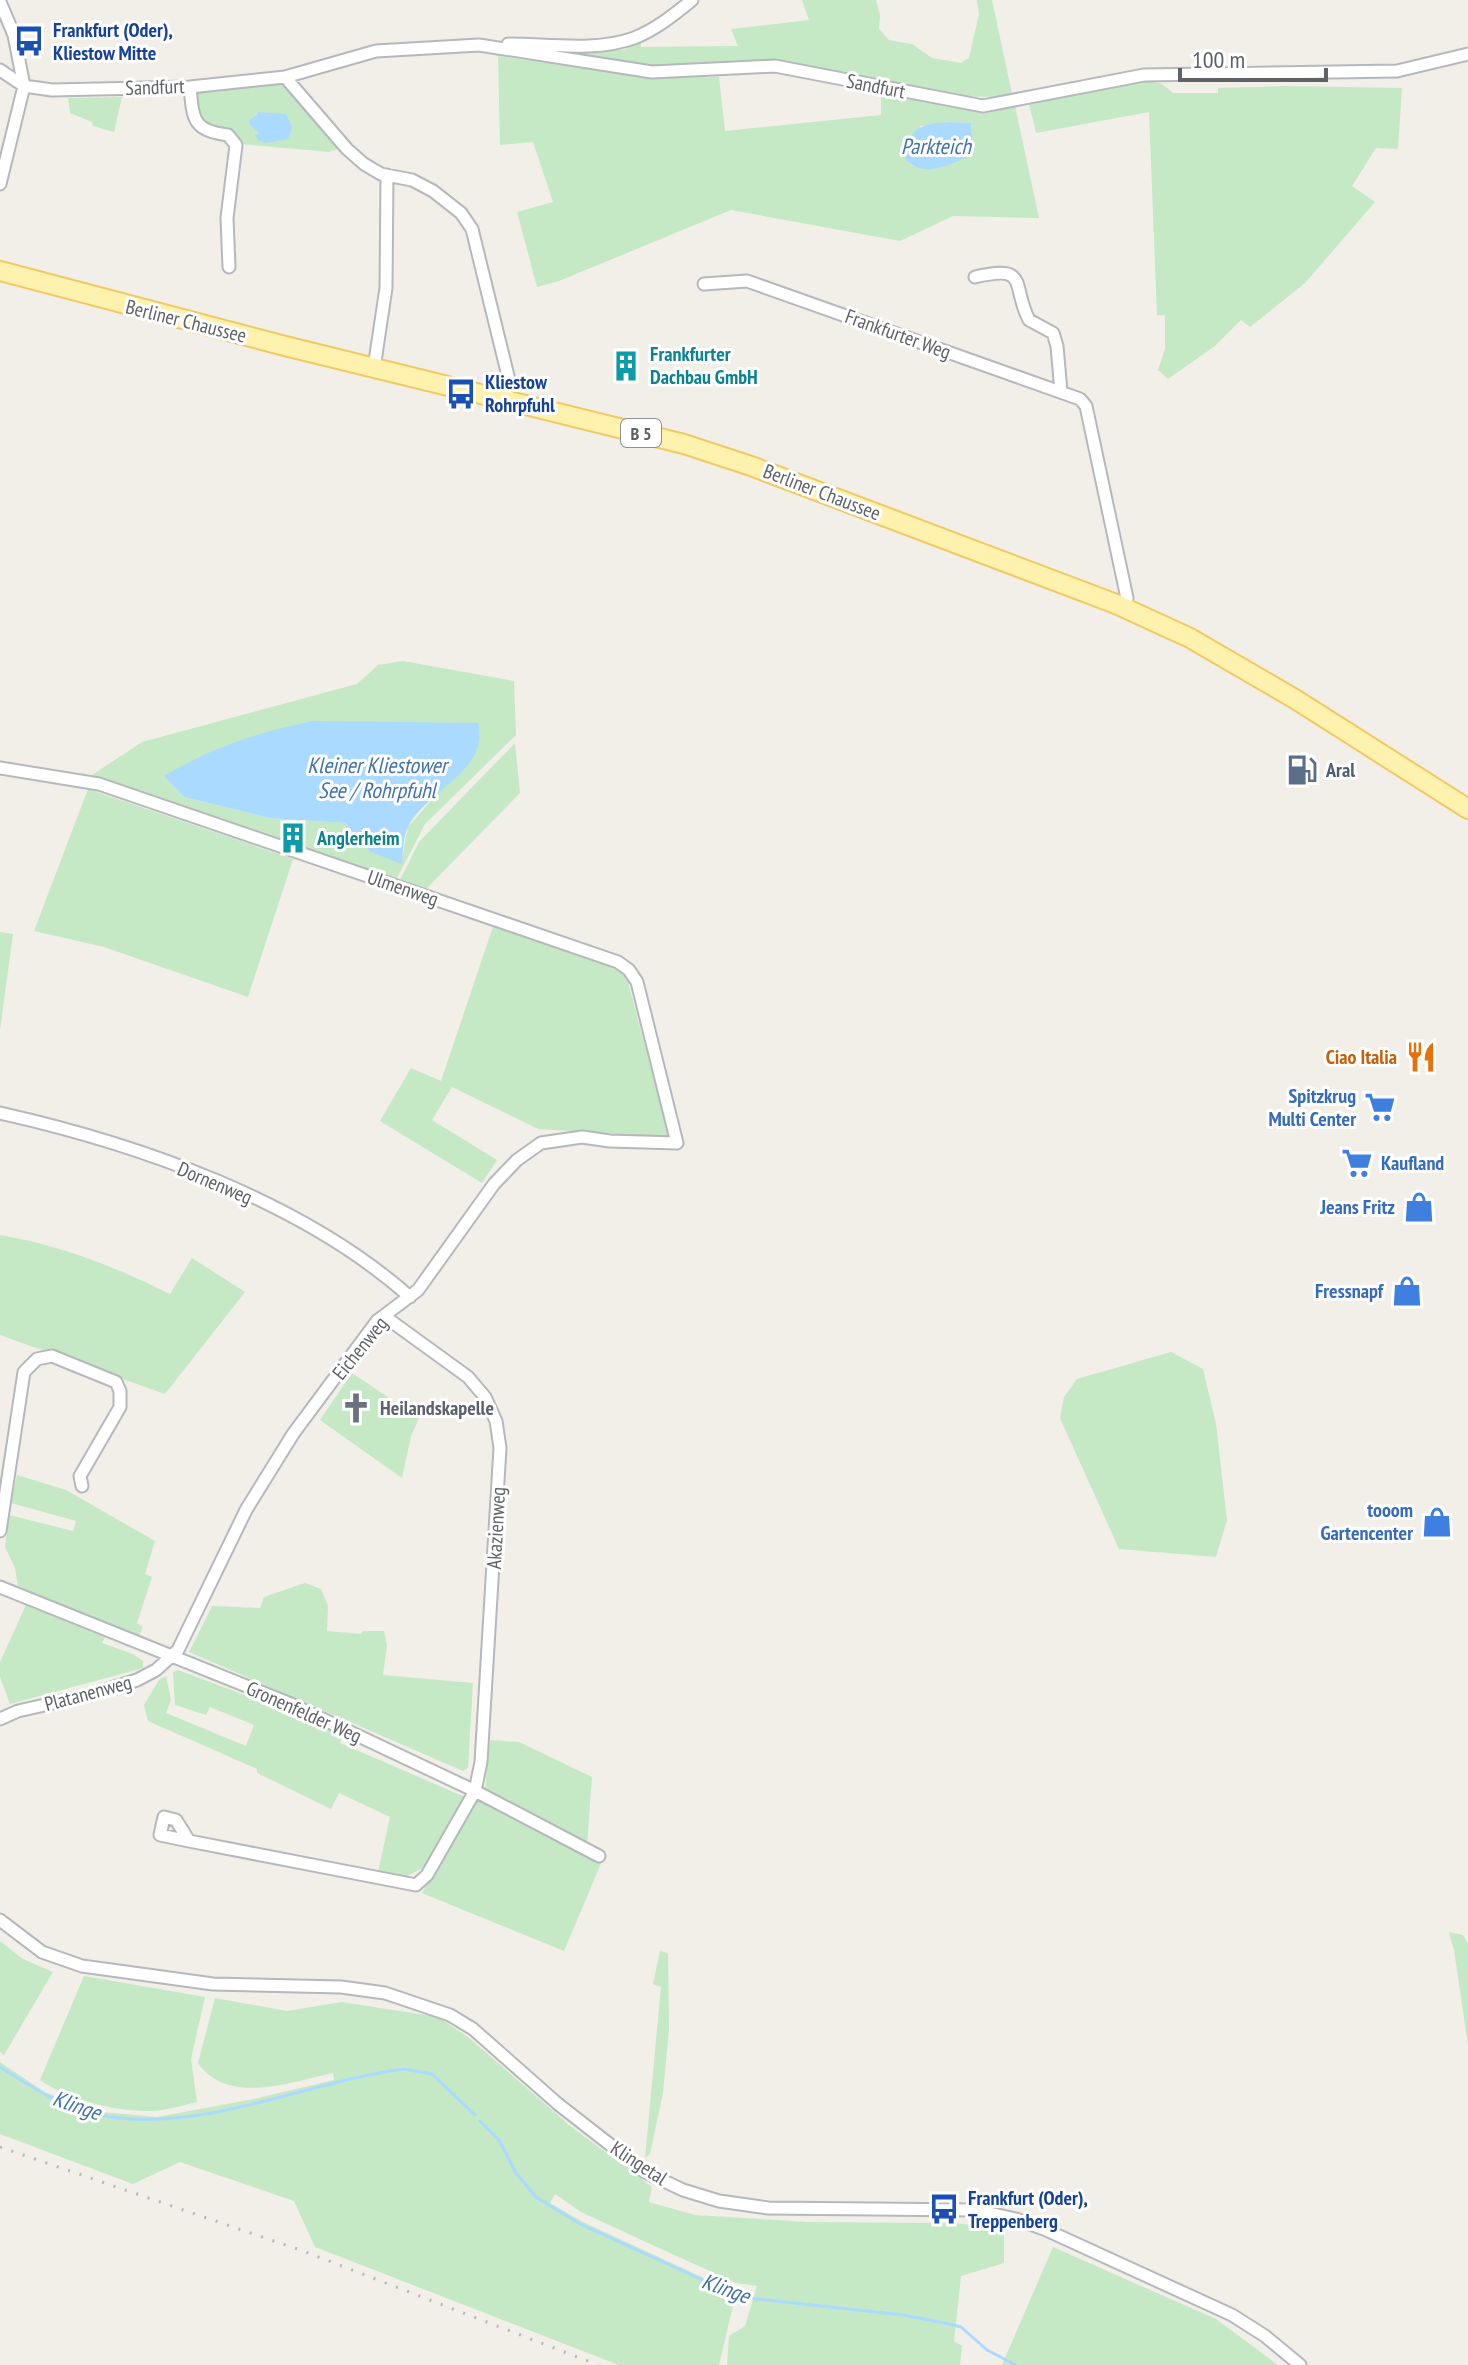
<svg xmlns="http://www.w3.org/2000/svg" width="1468" height="2365" font-family="'PT Sans Narrow',sans-serif">
<style>
.green{fill:#c5e8c5;fill-rule:evenodd}
.water{fill:#aadaff}
.lines{fill:none;stroke-linecap:round;stroke-linejoin:round}
.stream{stroke:#aadaff;stroke-width:3}
.minor-casing{stroke:#b5b8bc;stroke-width:15}
.primary-casing{stroke:#f2c960;stroke-width:22}
.minor{stroke:#fff;stroke-width:11}
.primary{stroke:#fff2af;stroke-width:18}
.rail{stroke:#b6b7b8;stroke-width:3;stroke-dasharray:2 10;stroke-linecap:butt}
.labels{text-anchor:middle;dominant-baseline:central;stroke-width:6;stroke-linejoin:round;paint-order:stroke}
.shield{fill:#fff;stroke:#8f9295;stroke-width:2}
.shield-label{font-size:18px;font-weight:bold;fill:#5f6368}
.transit-label{font-size:20px;font-weight:bold;fill:#164399;stroke:#fff;text-anchor:start}
.street-label{font-size:20px;fill:#5f6368;stroke:#fff}
.culture-label{font-size:20px;font-weight:bold;fill:#0d838f;stroke:#fff;text-anchor:start}
.service-label{font-size:20px;font-weight:bold;fill:#4e5e75;stroke:#fff;text-anchor:start}
.food-label{font-size:20px;font-weight:bold;fill:#c56008;stroke:#fff;text-anchor:end}
.shop-label{font-size:20px;font-weight:bold;fill:#366cbe;stroke:#fff;text-anchor:end}
.worship-label{font-size:20px;font-weight:bold;fill:#5b616d;stroke:#fff;text-anchor:start}
.water-label{font-size:22px;font-style:italic;fill:#4174aa;stroke:#fff}
</style>
<rect width="100%" height="100%" fill="#f1efe8"/>
<!-- green -->
<path class="green" d="M802,0h74l4,15 -1,14 10,11 23,4 20,14 29,5 8,-5 10,-44 -2,-14h15l20,94 -19,3 -28,-1 -190,-35 -123,6 -75,-10 2,-7h45l17,-8v5l97,-1 -7,-17 78,-9z
M498,56l156,22 65,-1 6,54 156,-16v-24l92,20h16l26,-5 24,112 -86,-2 -53,25 -169,-31 -172,71 -22,6 -20,-75 36,-10 -20,-60 -33,3zM949,122l22,1 2,23c-23,15 -34,30 -62,19l9,-39z
M1151,81l11,3 11,9h45v-5l67,-2 117,2 -4,61 -22,-1 -24,38 23,16 -70,81 -55,44 -9,-7 -26,26 -47,33 -10,-9 7,-21v-34h-8l-8,-203 -113,21 -8,-34z
M277,83c25,11 44,43 61,64l-1,2 -8,3 -88,-8c-3,-24 -37,-9 -42,-33 -1,-8 -2,-12 0,-19z
M122,97l-8,35 -21,-6 -1,-4 -22,-9 -2,-15z
M403,661l111,20 2,54 -91,89 -29,56 -304,-105 50,-33 215,-58 21,-19zM464,769l-27,25 -29,33 -7,36 -31,-11 -25,-29 -76,-5 -85,-21 -19,-21z
M515,743l5,50 -94,96 -26,-9 19,-38z
M88,789l205,70 -45,138 -144,-50 -70,-16z
M493,927l124,42 10,9 42,159 -131,-8 -86,-42 -20,33 65,40 -15,23 -102,-62 31,-53 30,13z
M0,932l13,2 -13,96z
M0,1235c60,10 116,32 170,59l22,-36 53,34 -80,102 -165,-59z
M1171,1352l32,17 13,55 11,96 -11,37 -97,-8 -59,-131 4,-21 13,-18z
M352,1373l67,45 -8,18 -9,42 -82,-58z
M17,1475l49,15 89,51 -10,33 7,3 -15,46 6,4 -5,11 -120,-52 -3,-18 -10,-21 4,-32 64,16 3,-10 -65,-18z
M305,1583l16,6 7,17 -1,25 34,3 2,-3h21l3,14 -4,30 90,8 -5,85 -5,3 -274,-119 23,-46 48,2 4,-11z
M26,1605l79,32 -3,6 31,11 10,7v7l-133,36 -10,-27v-15z
M178,1670l104,39 61,27 -3,7 125,54 -38,69 -22,11 -27,-5 12,-55 -51,-24 -8,16 -74,-36v-4l-109,-48 -4,-16 15,-25 7,-4 5,24 -5,13 80,33 8,-21 -44,-18 -4,8 -31,-10 -2,-33z
M490,1740l29,2 73,35 -5,69 -102,-56z
M476,1800l126,61 -38,90 -142,-58z
M1449,1932l14,3 5,9v101l-14,-95z
M0,1941l23,18 30,13 -49,83 -4,-3z
M660,1951l8,2 1,76 -6,64 -13,61 -5,4 16,-171 -8,-3z
M84,1976l121,21 -14,62 6,43c-14,3 -29,8 -43,9 -37,1 -83,-10 -114,-31z
M215,1998l72,13 55,-9 96,15 30,20 101,88 83,62 -3,15 46,13 112,7 148,1 49,6v34l-43,13 -7,65 8,5 -2,19h-233l2,-29 16,-10 12,-40 -21,-3 -88,-40 -67,-31 -26,-18 -5,9 31,18 155,72 -17,72h-100l-304,-118 -21,-46 -114,-39 -47,22 -133,-50v-72l46,31 55,19 56,5 97,-18 80,-19 -1,-7c-42,9 -105,33 -135,-10z
M1053,2247l163,72 62,46h-276z"/>
<!-- water -->
<path class="water" d="M258,112l28,2 6,13 -4,12 -22,4 -8,-3 -3,-5 4,-2 -9,-8 -1,-5 8,-5z
M949,122l22,1 2,23 -7,12c-21,8 -43,20 -61,1 4,-32 14,-35 44,-37z
M313,721l165,2c12,48 -51,66 -70,104 -5,9 -5,26 -6,37l-32,-12 -25,-29 -76,-5 -85,-21 -20,-21c52,-30 91,-43 149,-55z"/>
<g class="lines">
<!-- stream -->
<path class="stream" d="M0,2067c32,20 66,43 104,49 101,17 201,-34 300,-47l28,5 43,41
M480,2121l19,19 17,33 20,24 44,27 160,73 163,18 46,9 12,3 26,23 29,15"/>
<!-- minor casing -->
<g class="minor-casing">
<path id="minor" d="M0,2l14,33 10,51 -24,98
M508,44c40,0 88,8 126,-6 21,-8 41,-24 58,-38
M0,70l24,16 28,4 138,-3 95,-10 91,-26 103,-6 173,27 123,-6 208,40 161,-31 253,-4 71,-17
M285,77l62,72 17,15 17,10 31,6 21,11 28,22 11,16 37,151 -3,20
M190,87c3,31 2,44 38,48l8,10 -9,73 2,49
M975,277c55,-13 36,8 54,43l24,13 4,13 4,46
M704,284l43,-3 333,118 6,7 41,192 -3,9
M374,368l12,-80 1,-113
M0,768l99,16 519,178 11,8 8,12 40,161 -67,-2 -28,-4 -41,6 -24,17 -23,24 -76,106 -41,31 -84,113 -47,76 -68,140 -22,20 -19,10 -48,15 -71,16 -18,8
M0,1113c139,31 302,88 410,184
M0,1531l24,-159 13,-13 15,-3 64,26 4,9v16l-40,69 2,10
M0,1587l291,117 184,87 124,65
M189,1841l-29,-6 4,-18 12,3 13,21 227,44 11,-10 48,-84 6,-29 19,-314 -4,-27 -11,-24 -17,-20 -84,-61
M0,1920l42,32 40,14 131,18 128,3 44,6 65,22 23,14 85,75 87,68 38,18 36,11 49,7 208,2 40,9 28,10 188,86 33,21 35,29"/>
</g>
<!-- primary casing -->
<g class="primary-casing">
<path id="primary" d="M0,271l285,75 399,98 67,22 365,138 74,34 105,61 173,110"/>
</g>
<!-- minor -->
<use href="#minor" class="minor"/>
<!-- primary -->
<use href="#primary" class="primary"/>
<!-- rail -->
<path class="rail" d="M0,2147l303,104 295,114"/>
</g>
<!-- icons -->
<defs>
<g id="bus-bare" transform="scale(2.4)"><path d="M-5-6H5V4H4V6H2V4H-2V6H-4V4H-5ZM-3.5-4V0h7V-4ZM-3.5 1.2v1.5H-2V1.2ZM2 1.2v1.5H3.5V1.2Z" fill="#1a4fb4" stroke="#fff" stroke-width="2.5" paint-order="stroke"/></g>
<g id="building-bare" transform="scale(2.4)"><path d="M-4-6H4V6H1V3H-1V6H-4ZM-2.5-4.3h1.7v1.8h-1.7ZM.8-4.3h1.7v1.8H.8ZM-2.5-1h1.7V.8h-1.7ZM.8-1h1.7V.8H.8Z" fill="#0f9aa8" stroke="#fff" stroke-width="2.5" paint-order="stroke"/></g>
<g id="fuel-bare" transform="scale(2.4)"><path d="M-5.5-6h7V0h2V4h1.3V-2.5L3-4.5l.8-.8L6-3V5H2.5V1h-1V6h-7ZM-4.2-4.7v3.2H.2V-4.7Z" fill="#5c6f8a" stroke="#fff" stroke-width="2.5" paint-order="stroke"/></g>
<g id="restaurant-bare" transform="scale(2.4)"><path d="M-5-6h1v4h1v-4h1v4h1v-4h1v5L-1.5 .5V6h-2V.5L-5-1ZM5-6V6H3V1.5H1.5Q1.5-4 5-6Z" fill="#e8710a" stroke="#fff" stroke-width="2.5" paint-order="stroke"/></g>
<g id="supermarket-bare" transform="scale(2.4)"><path d="M-6-5.5h2.5l.6 2H6L4.5 2H-2.5L-4.4-4H-6ZM-1.5 3.2a1.3 1.3 0 1 0 .1 0ZM3 3.2a1.3 1.3 0 1 0 .1 0Z" fill="#3f7fe0" stroke="#fff" stroke-width="2.5" paint-order="stroke"/></g>
<g id="shop-bare" transform="scale(2.4)"><path d="M-5-2.5h2.3a2.7 3.5 0 0 1 5.4 0H5L5.5 6h-11ZM-1.5-2.5h3a1.5 2.3 0 0 0-3 0Z" fill="#3f7fe0" stroke="#fff" stroke-width="2.5" paint-order="stroke"/></g>
<g id="church-bare" transform="scale(2.4)"><path d="M-1.2-6h2.4v3.5h3.3v2.4h-3.3V6h-2.4V-.1h-3.3v-2.4h3.3Z" fill="#6b7280" stroke="#fff" stroke-width="2.5" paint-order="stroke"/></g>
</defs>
<g fill-rule="evenodd">
<use href="#bus-bare" x="29" y="41"/>
<use href="#building-bare" x="626" y="366"/>
<use href="#bus-bare" x="461" y="394"/>
<use href="#fuel-bare" x="1302" y="770"/>
<use href="#building-bare" x="293" y="838"/>
<use href="#restaurant-bare" x="1421" y="1057"/>
<use href="#supermarket-bare" x="1380" y="1107"/>
<use href="#supermarket-bare" x="1357" y="1163"/>
<use href="#shop-bare" x="1419" y="1207"/>
<use href="#shop-bare" x="1407" y="1291"/>
<use href="#church-bare" x="356" y="1408"/>
<use href="#shop-bare" x="1437" y="1522"/>
<use href="#bus-bare" x="944" y="2209"/>
</g>
<g class="labels">
<!-- shield labels -->
<rect class="shield" x="621" y="419" width="40" height="28" rx="6"/>
<g class="shield-label">
<text x="641" y="433">B 5</text>
</g>
<!-- transit labels -->
<g class="transit-label">
<text x="53" y="30">Frankfurt (Oder),<tspan x="53" dy="23">Kliestow Mitte</tspan></text>
<text x="485" y="382">Kliestow<tspan x="485" dy="23">Rohrpfuhl</tspan></text>
<text x="968" y="2198">Frankfurt (Oder),<tspan x="968" dy="23">Treppenberg</tspan></text>
</g>
<!-- street labels -->
<g class="street-label">
<text transform="translate(876 86) rotate(11)">Sandfurt</text>
<text transform="translate(155 87) rotate(-2)">Sandfurt</text>
<text transform="translate(186 321) rotate(14)">Berliner Chaussee</text>
<text transform="translate(898 334) rotate(20)">Frankfurter Weg</text>
<text transform="translate(822 492) rotate(21)">Berliner Chaussee</text>
<text transform="translate(403 888) rotate(19)">Ulmenweg</text>
<text transform="translate(215 1183) rotate(23)">Dornenweg</text>
<text transform="translate(360 1348) rotate(-51)">Eichenweg</text>
<text transform="translate(496 1528) rotate(-87)">Akazienweg</text>
<text transform="translate(88 1693) rotate(-15)">Platanenweg</text>
<text transform="translate(304 1712) rotate(24)">Gronenfelder Weg</text>
<text transform="translate(639 2163) rotate(33)">Klingetal</text>
</g>
<!-- culture labels -->
<g class="culture-label">
<text x="650" y="354">Frankfurter<tspan x="650" dy="23">Dachbau GmbH</tspan></text>
<text x="317" y="838">Anglerheim</text>
</g>
<!-- service labels -->
<g class="service-label">
<text x="1326" y="770">Aral</text>
</g>
<!-- food labels -->
<g class="food-label">
<text x="1397" y="1057">Ciao Italia</text>
</g>
<!-- shop labels -->
<g class="shop-label">
<text x="1356" y="1096">Spitzkrug<tspan x="1356" dy="23">Multi Center</tspan></text>
<text x="1381" y="1163" text-anchor="start">Kaufland</text>
<text x="1395" y="1207">Jeans Fritz</text>
<text x="1383" y="1291">Fressnapf</text>
<text x="1413" y="1510">tooom<tspan x="1413" dy="23">Gartencenter</tspan></text>
</g>
<!-- worship labels -->
<g class="worship-label">
<text x="380" y="1408">Heilandskapelle</text>
</g>
<!-- water labels -->
<g class="water-label">
<text x="936" y="146">Parkteich</text>
<text x="377" y="765">Kleiner Kliestower<tspan x="377" dy="25">See / Rohrpfuhl</tspan></text>
<text transform="translate(77 2105) rotate(19)">Klinge</text>
<text transform="translate(726 2288) rotate(20)">Klinge</text>
</g>
</g>
<!-- scale -->
<path d="M1180 68v12h146v-12" fill="none" stroke="#5f6368" stroke-width="4"/>
<text x="1192" y="68" font-size="24" fill="#5f6368" stroke="#ffffff" stroke-width="6" paint-order="stroke">100 m</text>
</svg>
